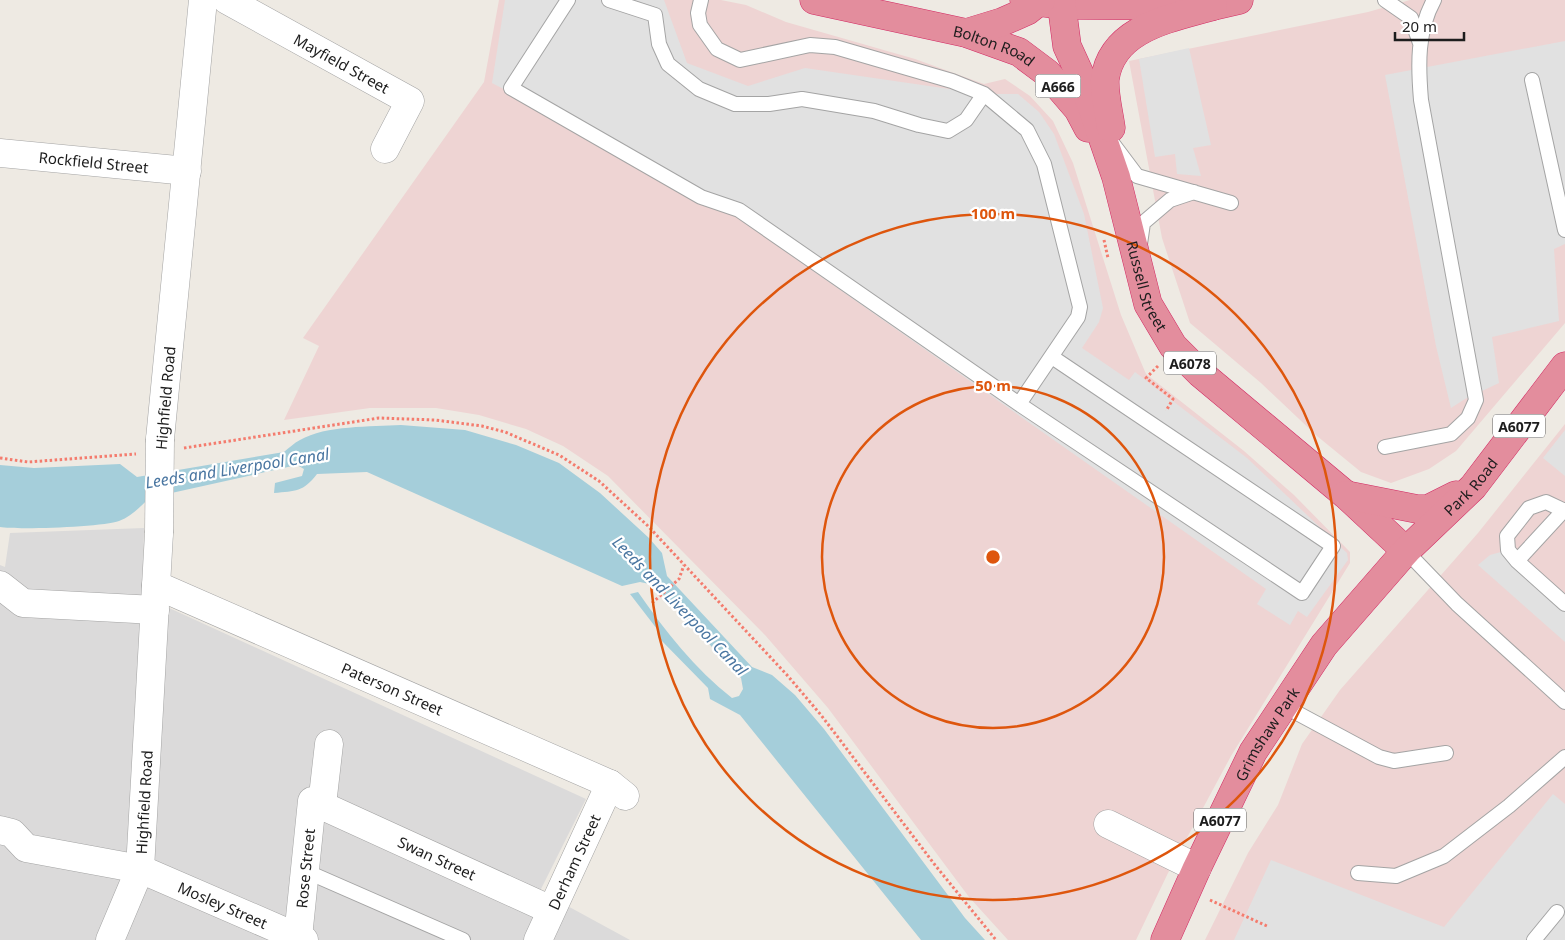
<svg xmlns="http://www.w3.org/2000/svg" width="1565" height="940" font-family="'Noto Sans',sans-serif">
<style>
.residential{fill:#dbdada}
.commercial{fill:#eed4d3}
.parking{fill:#e1e1e1}
.water{fill:#a5ceda}
.lines{fill:none;stroke-linecap:round;stroke-linejoin:round}
.lane-casing{stroke:#a4a4a4;stroke-width:16}
.street-casing{stroke:#a4a4a4;stroke-width:29}
.highway-casing{stroke:#d22a63;stroke-width:29}
.path{stroke:#f47c6e;stroke-width:3;stroke-dasharray:2.5 2.5;stroke-linecap:butt}
.lane{stroke:#fff;stroke-width:14}
.street{stroke:#fff;stroke-width:28}
.highway{stroke:#e38d9d;stroke-width:28}
.street-bridge-casing{stroke:#a4a4a4;stroke-width:29;stroke-linecap:butt}
.street-bridge{stroke:#fff;stroke-width:28}
.ring{fill:none;stroke:#de560d;stroke-width:2.5}
.labels{text-anchor:middle;dominant-baseline:central;stroke-width:4.5;stroke-linejoin:round;paint-order:stroke}
.shield{fill:#fff;stroke:#616161;stroke-width:1}
.shield-label{font-size:14px;font-weight:bold;fill:#1d1d1d}
.street-label{font-size:15px;fill:#1d1d1d;stroke:#fff}
.water-label{font-size:16px;font-style:italic;fill:#4a76a1;stroke:#fff}
.centre{fill:#de560d;stroke:#fff;stroke-width:2.5}
.ring-label{font-size:15px;text-anchor:middle;font-weight:bold;fill:#de560d;stroke:#fff;stroke-width:4.5;stroke-linejoin:round;paint-order:stroke}
</style>
<rect width="100%" height="100%" fill="#eeeae3"/>
<!-- residential -->
<path class="residential" d="M144,528l-1,68 443,203 -46,92 90,49h-630v-375l5,2 5,-34z"/>
<!-- commercial -->
<path class="commercial" d="M499,0h222l25,5 40,17 129,37 69,25 21,-5 25,17 23,25 20,42 48,152 25,59 98,77 50,44 56,57v11l-119,193 -63,117 -32,67h-128l-39,-43 -141,-189 -63,-73 -157,-159 -45,-30 -37,-17 -47,-14 -43,-7h-66l-86,12 35,-74 -16,-8 181,-256z
M1410,0h155v323l-109,128 -27,18 -38,14 -30,-11 -44,-36 -56,-53 -71,-60 -28,-85 -33,-177 239,-49z
M1565,424v516h-360l43,-87 30,-48 24,-61 38,-54 138,-157z"/>
<!-- parking -->
<path class="parking" d="M505,0h159l23,63 61,23 57,-18 179,26h34l21,18 15,22 30,80 19,94 -4,14 -17,26 47,32 6,-8 112,86 100,95 1,7 -41,57 -9,-6 -8,14 -33,-21 9,-15 -551,-387 -223,-119z
M1565,41v203l-11,5 5,72 -67,16 7,46 -34,16 -14,9 -15,-62 -51,-271z
M1189,48l22,97 -18,3 8,28 -24,-2 -2,-20 -20,3 -16,-98z
M1565,430v46l-22,-18z
M1508,550l57,54v38l-87,-77 12,-10z
M1553,794l12,10v136h-331l37,-80 173,67z"/>
<!-- water -->
<path class="water" d="M401,425l64,5 51,15 43,18 41,30 49,45 13,15 5,23 85,91 20,8 23,20 29,34 141,189 20,22h-64l-181,-225 -30,-16 -2,-11 -50,-51 -1,-8 -27,-35 8,-2c27,39 57,77 94,106l7,-2 4,-7 -2,-11 -87,-93 -14,-3 -18,4 -255,-114 -50,2c-14,18 -21,17 -43,19l1,-10 27,-7 2,-7 -7,-4 -148,33c-9,9 -17,18 -30,23 -15,6 -102,9 -119,6v-62l34,3 86,-4 17,13 147,-25c5,-4 10,-9 16,-12 26,-15 71,-13 101,-15z"/>
<g class="lines">
<!-- lane casing -->
<g class="lane-casing">
<path id="lane" d="M568,0l-57,88 190,109 38,13 280,194 283,189 31,-47 -281,-189
M609,0l46,15 4,29 9,20 31,25 36,15h34l33,-5 72,12 45,14 29,6 18,-11 18,-26
M701,0l-3,13 2,12 17,24 23,11 70,-15 25,2 117,34 32,13 43,36 17,34 36,143 -2,10 -59,87
M1385,0l26,18 9,25
M1532,80l33,150
M1113,144l24,32 94,27
M1140,244l3,-21 27,-23 24,-8
M1385,447l66,-13 17,-16 8,-18 -55,-300c-3,-35 -4,-69 13,-100
M1565,511l-19,-9 -17,6 -22,28 1,14 9,11 48,43
M1406,551l51,53 108,98
M1517,561l47,-51
M1284,706l95,51 15,4 52,-8
M303,870l160,70
M1358,873l38,3 48,-20 65,-50 56,-49
M1534,940l23,-28"/>
</g>
<!-- street casing -->
<g class="street-casing">
<g id="street">
<path id="s1" d="M227,0l183,101 -25,48"/>
<path id="s2" d="M0,153l187,18"/>
<path d="M160,439l43,-439"/>
<path d="M0,585l23,18 132,7"/>
<path id="s3" d="M156,585l454,199 15,12"/>
<path d="M322,805l7,-61"/>
<path d="M1108,824l89,44"/>
<path id="s4" d="M0,830l12,3 14,15 114,21 164,71"/>
<path id="s5" d="M298,937l14,-136 239,109"/>
<path id="s6" d="M110,940l30,-71 19,-336"/>
<path id="s7" d="M538,940l72,-156"/>
</g>
</g>
<!-- highway casing -->
<g class="highway-casing">
<g id="highway">
<path id="s8" d="M814,0l152,33 53,19 28,21 31,36 10,19"/>
<path d="M1024,0l38,5 151,1 26,-6"/>
<path id="s9" d="M1061,0l6,46 16,35 33,96 32,127 25,42 27,27 146,122 60,56"/>
<path d="M966,33l36,-11 25,-11 14,-11"/>
<path d="M1111,128c-2,-15 -7,-34 -6,-49 7,-52 68,-61 108,-73"/>
<path d="M1346,495l71,14h11l28,-14"/>
<path id="s10" d="M1165,940l32,-72 56,-116 71,-107 82,-94 67,-64 92,-121"/>
</g>
</g>
<!-- path -->
<path class="path" d="M1104,240l4,18
M1158,366l-12,12 27,21 -7,12
M184,448l195,-30 56,2 47,6 23,6 54,23 40,26 49,45 139,149 34,40 114,150 61,75
M0,458l28,4 108,-8
M652,603l27,-24 5,-14
M1210,900l59,27"/>
<!-- lane -->
<use href="#lane" class="lane"/>
<!-- street -->
<use href="#street" class="street"/>
<!-- highway -->
<use href="#highway" class="highway"/>
<!-- street-bridge casing -->
<g class="street-bridge-casing">
<path id="street-bridge" d="M159,533l1,-94"/>
</g>
<!-- street-bridge -->
<use href="#street-bridge" class="street-bridge"/>
</g>
<!-- distance rings -->
<g class="ring">
<circle cx="993" cy="557" r="171"/>
<circle cx="993" cy="557" r="343"/>
</g>
<g class="labels">
<!-- shield labels -->
<g class="shield">
<rect x="1035.5" y="74.5" width="45" height="23" rx="4"/>
<rect x="1164" y="351.5" width="52" height="23" rx="4"/>
<rect x="1493" y="414.5" width="52" height="23" rx="4"/>
<rect x="1194" y="808.5" width="52" height="23" rx="4"/>
</g>
<g class="shield-label">
<text x="1058" y="86">A666</text>
<text x="1190" y="363">A6078</text>
<text x="1519" y="426">A6077</text>
<text x="1220" y="820">A6077</text>
</g>
<!-- street labels -->
<g class="street-label">
<text stroke="none"><textPath href="#s8" startOffset="186">Bolton Road</textPath></text>
<text stroke="none"><textPath href="#s1" startOffset="131">Mayfield Street</textPath></text>
<text stroke="none"><textPath href="#s2" startOffset="94">Rockfield Street</textPath></text>
<text stroke="none"><textPath href="#s9" startOffset="300">Russell Street</textPath></text>
<text transform="translate(165 398) rotate(-85)">Highfield Road</text>
<text stroke="none"><textPath href="#s10" startOffset="552">Park Road</textPath></text>
<text stroke="none"><textPath href="#s3" startOffset="258">Paterson Street</textPath></text>
<text stroke="none"><textPath href="#s10" startOffset="230">Grimshaw Park</textPath></text>
<text stroke="none"><textPath href="#s6" startOffset="144">Highfield Road</textPath></text>
<text stroke="none"><textPath href="#s5" startOffset="274">Swan Street</textPath></text>
<text stroke="none"><textPath href="#s7" startOffset="86">Derham Street</textPath></text>
<text stroke="none"><textPath href="#s5" startOffset="69">Rose Street</textPath></text>
<text stroke="none"><textPath href="#s4" startOffset="239">Mosley Street</textPath></text>
</g>
<!-- water labels -->
<g class="water-label">
<text transform="translate(237 468) rotate(-9)">Leeds and Liverpool Canal</text>
<text transform="translate(680 606) rotate(46)">Leeds and Liverpool Canal</text>
</g>
</g>
<circle cx="993" cy="557" r="8" class="centre"/>
<g class="ring-label">
<text x="993" y="219">100 m</text>
<text x="993" y="391">50 m</text>
</g>
<!-- scale -->
<path d="M1395 32v8h69v-8" fill="none" stroke="#1d1d1d" stroke-width="2.5"/>
<text x="1402" y="32" font-size="15" fill="#1d1d1d" stroke="#ffffff" stroke-width="4" paint-order="stroke">20 m</text>
</svg>
